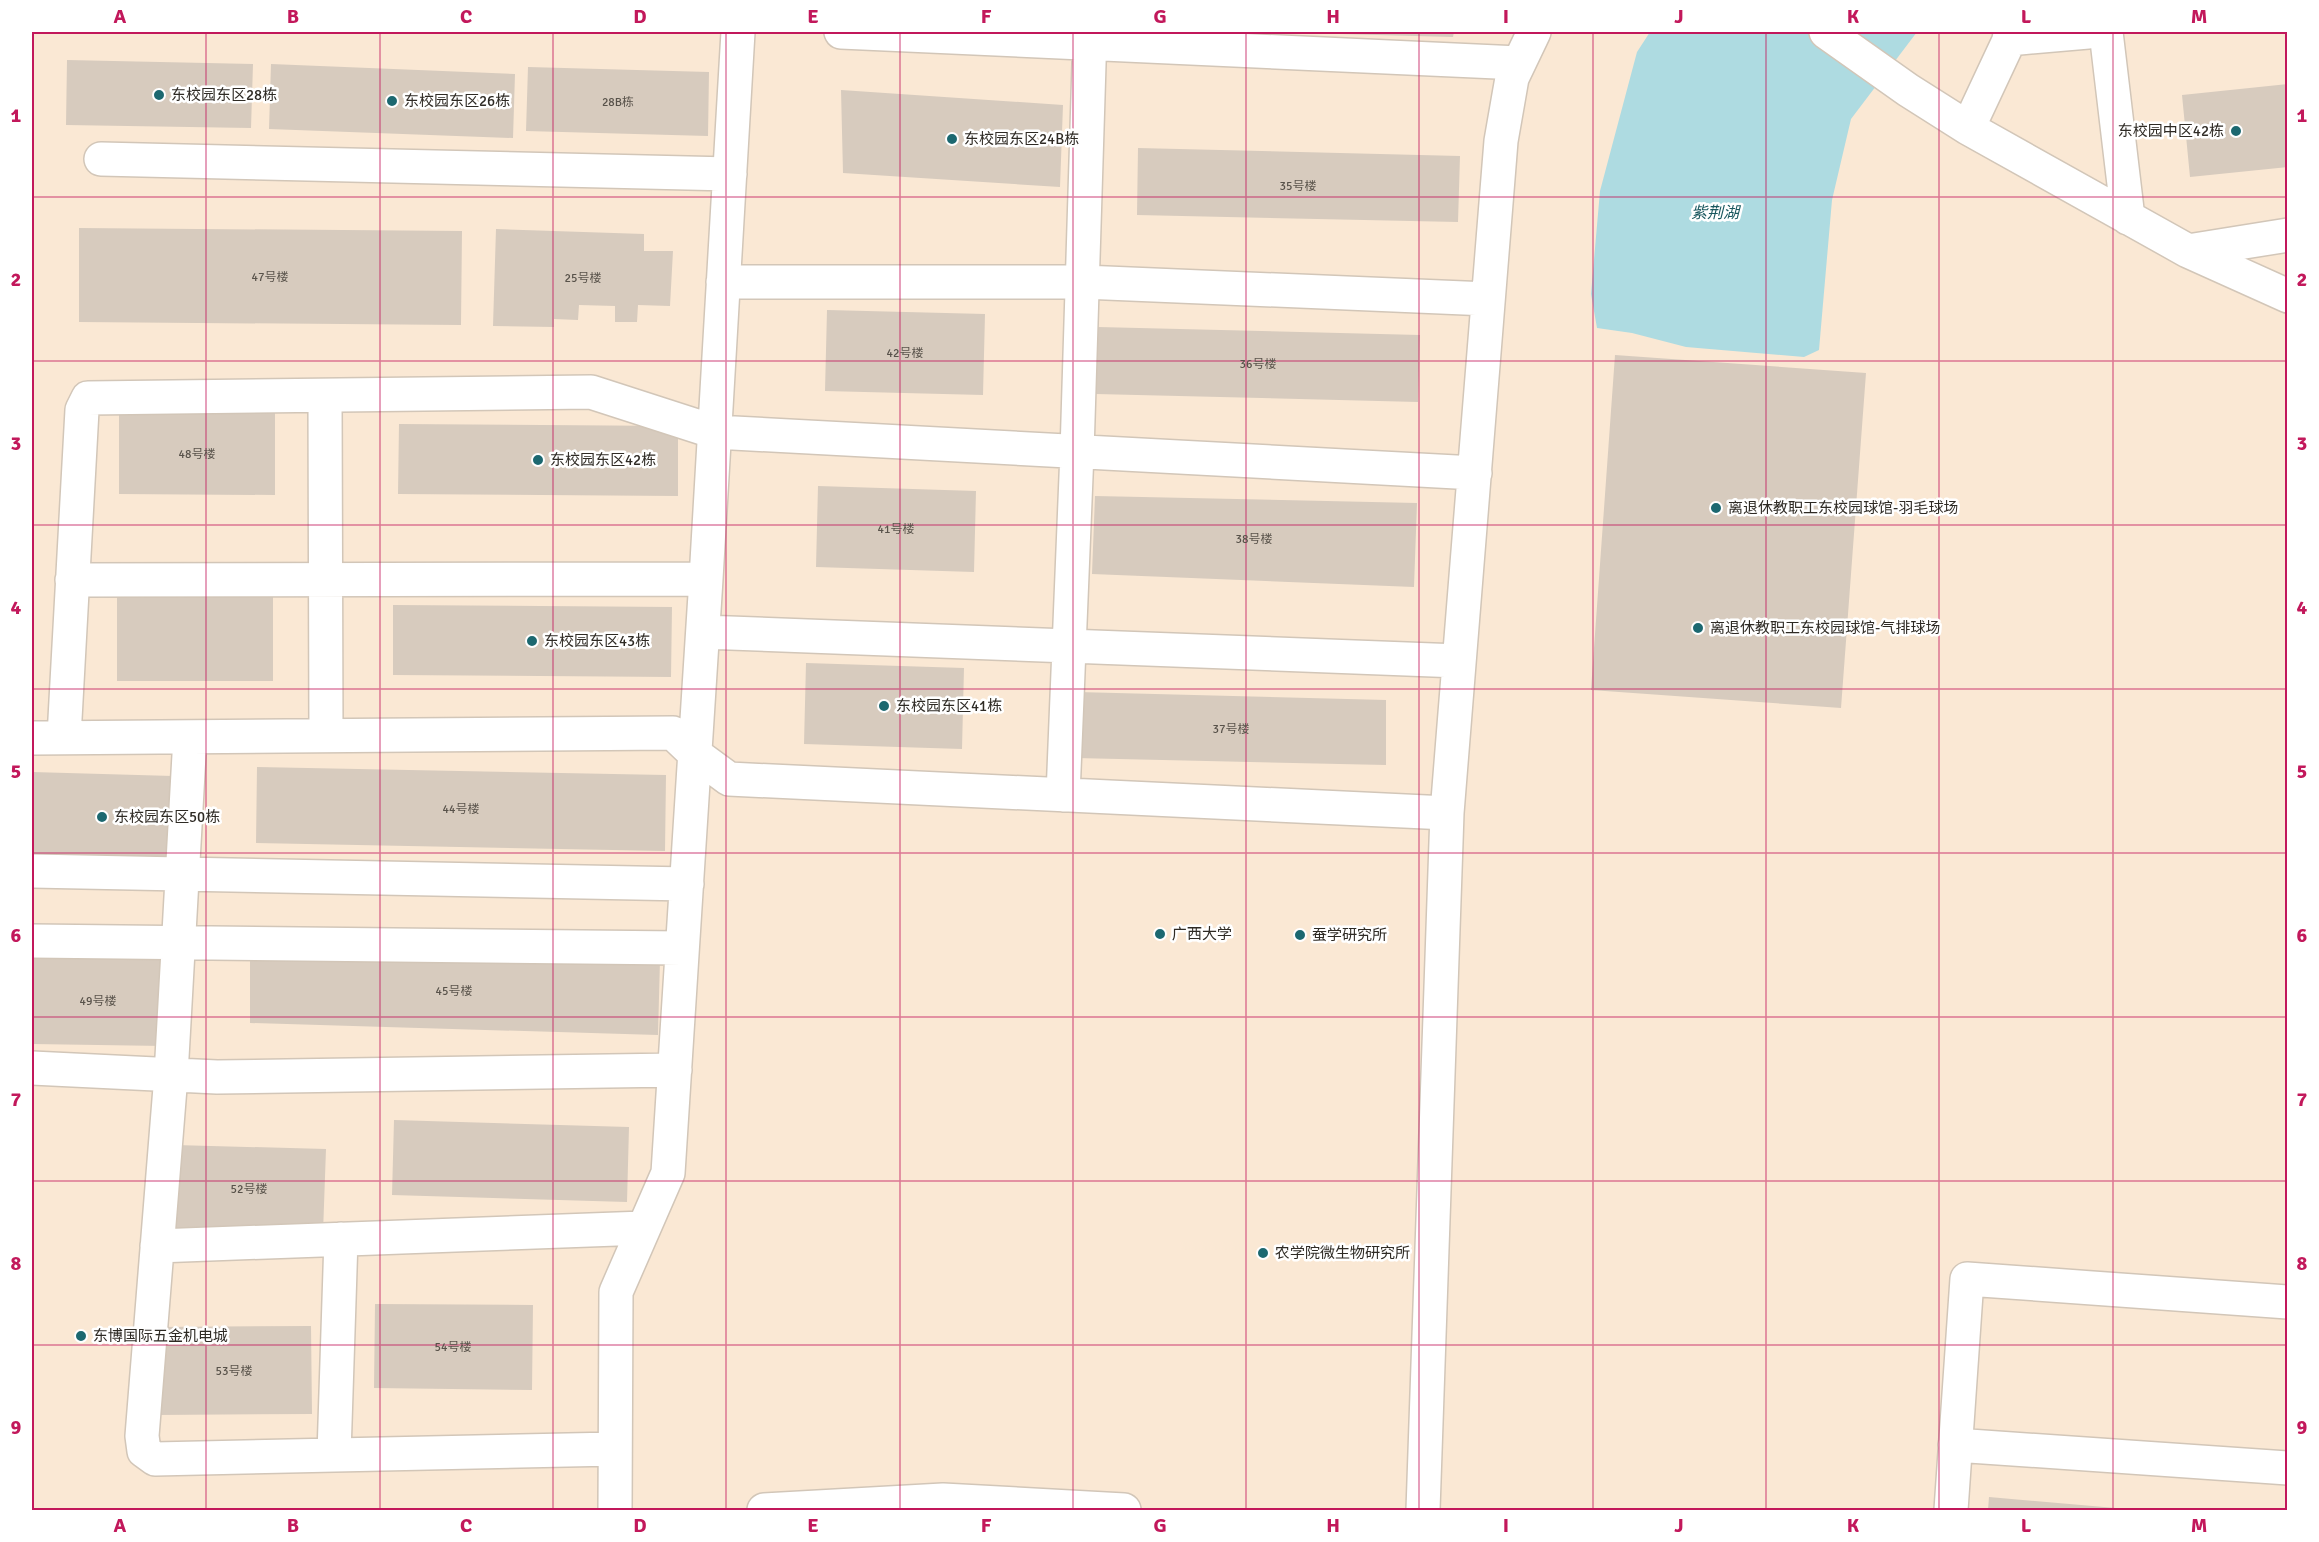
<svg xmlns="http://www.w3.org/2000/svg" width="2319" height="1542" font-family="Signika,'Noto Sans SC',sans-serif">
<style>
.built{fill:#fae8d4}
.water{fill:#aedbe1}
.building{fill:#d7cbbe}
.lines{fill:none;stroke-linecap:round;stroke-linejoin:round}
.minor-casing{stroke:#d2c6b8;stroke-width:36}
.minor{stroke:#fff;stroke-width:33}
.grid{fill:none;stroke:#c2185b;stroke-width:1.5;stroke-opacity:0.55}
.poi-dot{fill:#1c6870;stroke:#fff;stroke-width:2}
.labels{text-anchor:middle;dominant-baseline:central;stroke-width:5;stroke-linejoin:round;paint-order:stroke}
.number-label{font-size:12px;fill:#58524a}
.poi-label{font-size:15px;fill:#2e2a24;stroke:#fff;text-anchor:start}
.water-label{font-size:16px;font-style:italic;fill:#1a585f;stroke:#fff}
.neatline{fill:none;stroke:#c2185b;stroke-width:2}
.grid-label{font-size:20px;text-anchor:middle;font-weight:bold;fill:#c2185b}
</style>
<rect width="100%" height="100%" fill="#fff7ef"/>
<!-- built -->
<path class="built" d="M32,32h2255v1478h-2255z"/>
<!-- water -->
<path class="water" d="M1650,32h267l-66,87 -19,81 -13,150 -15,7 -118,-10 -54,-14 -35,-5 -6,-34 9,-103 37,-139z"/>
<!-- building -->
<path class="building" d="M1301,32h153l-1,5 -152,-4z
M67,60l186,4 -2,64 -185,-3z
M271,64l244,10 -2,64 -244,-9z
M528,67l181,5 -1,64 -182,-5z
M2288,84v83l-98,10 -8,-82z
M841,90l222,15 -3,82 -217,-14z
M1138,148l322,8 -2,66 -321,-7z
M79,228l383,3 -1,94 -382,-3z
M496,229l148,5v17h29l-3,55 -32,-1 -1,17h-22v-16l-36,-1 -1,15 -24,-1v8l-61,-1z
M827,310l158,4 -2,81 -158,-4z
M1098,327l322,8 -2,67 -322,-8z
M1615,355l251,18 -25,335 -250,-18z
M119,413h156v82l-156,-1z
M399,424l279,2v70l-280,-2z
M818,486l158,5 -2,81 -158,-5z
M1095,496l322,7 -3,84 -322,-13z
M117,597h156v84h-156z
M393,605l279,2 -1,70 -278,-2z
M806,663l158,5 -2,81 -158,-5z
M1077,692l309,8v65l-311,-7z
M257,767l409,8 -1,76 -409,-8z
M32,772l141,4 -2,86 -139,-4z
M250,952l410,8 -2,75 -408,-12z
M32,957l134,2 -2,87 -132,-2z
M394,1120l235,7 -2,75 -235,-7z
M175,1145l151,4 -3,84 -151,-3z
M375,1304l158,1 -1,85 -158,-2z
M311,1326l1,88 -156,1 -1,-88z
M1989,1497l138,12v1h-139z"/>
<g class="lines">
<!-- minor casing -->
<g class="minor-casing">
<path id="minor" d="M841,32l678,31
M1826,32l82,58 60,38 220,123 100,45
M2106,32l22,186
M2009,39l79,-7
M1968,128l45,-96
M101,159l629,15
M2188,251l100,-16
M723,282h360l405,17
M325,396l1,339
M72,580l634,-1
M703,632l756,29
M64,737l18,-327 6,-12 503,-6 124,40 760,41
M190,737l-19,338 -29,361 2,15 11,8 460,-10
M32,738l641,-5 22,21 34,25 718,34
M1063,795l14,-343 13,-420
M32,871l655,13
M32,941l650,7
M32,1068l185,9 458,-7
M157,1246l487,-18
M1955,1445l333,23
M334,1454l7,-215
M615,1510l1,-218 52,-119 38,-594 32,-547
M764,1510l179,-10 181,10
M1423,1510l24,-697 54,-672 11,-63 22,-46
M1951,1510l16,-231 321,23"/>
</g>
<!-- minor -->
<use href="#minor" class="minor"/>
</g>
<!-- grid -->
<path class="grid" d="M206,32v1478M380,32v1478M553,32v1478M726,32v1478M900,32v1478M1073,32v1478M1246,32v1478M1419,32v1478M1593,32v1478M1766,32v1478M1939,32v1478M2113,32v1478M32,197h2256M32,361h2256M32,525h2256M32,689h2256M32,853h2256M32,1017h2256M32,1181h2256M32,1345h2256"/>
<!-- markers -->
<g class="poi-dot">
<circle cx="159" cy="95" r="6"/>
<circle cx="392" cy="101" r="6"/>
<circle cx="2236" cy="131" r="6"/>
<circle cx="952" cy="139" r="6"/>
<circle cx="538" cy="460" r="6"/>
<circle cx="1716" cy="508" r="6"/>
<circle cx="1698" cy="628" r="6"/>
<circle cx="532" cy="641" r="6"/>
<circle cx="884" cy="706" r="6"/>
<circle cx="102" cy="817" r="6"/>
<circle cx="1160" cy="934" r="6"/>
<circle cx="1300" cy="935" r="6"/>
<circle cx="1263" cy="1253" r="6"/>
<circle cx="81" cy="1336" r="6"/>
</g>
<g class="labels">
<!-- number labels -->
<g class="number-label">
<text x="618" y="102">28B栋</text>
<text x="1298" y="186">35号楼</text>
<text x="270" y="277">47号楼</text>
<text x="583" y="278">25号楼</text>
<text x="905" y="353">42号楼</text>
<text x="1258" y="364">36号楼</text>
<text x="197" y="454">48号楼</text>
<text x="896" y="529">41号楼</text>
<text x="1254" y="539">38号楼</text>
<text x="1231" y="729">37号楼</text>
<text x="461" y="809">44号楼</text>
<text x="454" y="991">45号楼</text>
<text x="98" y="1001">49号楼</text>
<text x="249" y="1189">52号楼</text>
<text x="453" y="1347">54号楼</text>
<text x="234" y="1371">53号楼</text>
</g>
<!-- poi labels -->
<g class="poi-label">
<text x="171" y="95">东校园东区28栋</text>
<text x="404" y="101">东校园东区26栋</text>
<text x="2224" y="131" text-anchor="end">东校园中区42栋</text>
<text x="964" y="139">东校园东区24B栋</text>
<text x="550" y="460">东校园东区42栋</text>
<text x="1728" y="508">离退休教职工东校园球馆-羽毛球场</text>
<text x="1710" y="628">离退休教职工东校园球馆-气排球场</text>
<text x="544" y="641">东校园东区43栋</text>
<text x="896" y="706">东校园东区41栋</text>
<text x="114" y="817">东校园东区50栋</text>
<text x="1172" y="934">广西大学</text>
<text x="1312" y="935">蚕学研究所</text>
<text x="1275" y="1253">农学院微生物研究所</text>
<text x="93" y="1336">东博国际五金机电城</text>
</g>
<!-- water labels -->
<g class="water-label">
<text x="1715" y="213">紫荆湖</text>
</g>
</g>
<!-- border -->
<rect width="2319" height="1542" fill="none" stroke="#ffffff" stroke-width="66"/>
<rect x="33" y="33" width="2253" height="1476" class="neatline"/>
<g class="grid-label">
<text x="120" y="23">A</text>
<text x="293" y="23">B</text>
<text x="466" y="23">C</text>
<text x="640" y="23">D</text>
<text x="813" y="23">E</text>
<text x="986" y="23">F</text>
<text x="1160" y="23">G</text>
<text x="1333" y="23">H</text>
<text x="1506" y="23">I</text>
<text x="1679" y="23">J</text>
<text x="1853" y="23">K</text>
<text x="2026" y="23">L</text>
<text x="2199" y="23">M</text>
<text x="16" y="122">1</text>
<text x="2302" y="122">1</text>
<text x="16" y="286">2</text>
<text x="2302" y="286">2</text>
<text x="16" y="450">3</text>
<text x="2302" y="450">3</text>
<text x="16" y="614">4</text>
<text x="2302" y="614">4</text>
<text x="16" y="778">5</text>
<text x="2302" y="778">5</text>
<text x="16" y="942">6</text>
<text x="2302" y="942">6</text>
<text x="16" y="1106">7</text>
<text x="2302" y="1106">7</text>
<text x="16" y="1270">8</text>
<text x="2302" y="1270">8</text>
<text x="16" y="1434">9</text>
<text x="2302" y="1434">9</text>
<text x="120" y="1532">A</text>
<text x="293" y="1532">B</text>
<text x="466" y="1532">C</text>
<text x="640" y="1532">D</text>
<text x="813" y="1532">E</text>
<text x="986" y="1532">F</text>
<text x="1160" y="1532">G</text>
<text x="1333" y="1532">H</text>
<text x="1506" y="1532">I</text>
<text x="1679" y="1532">J</text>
<text x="1853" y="1532">K</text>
<text x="2026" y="1532">L</text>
<text x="2199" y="1532">M</text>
</g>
</svg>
